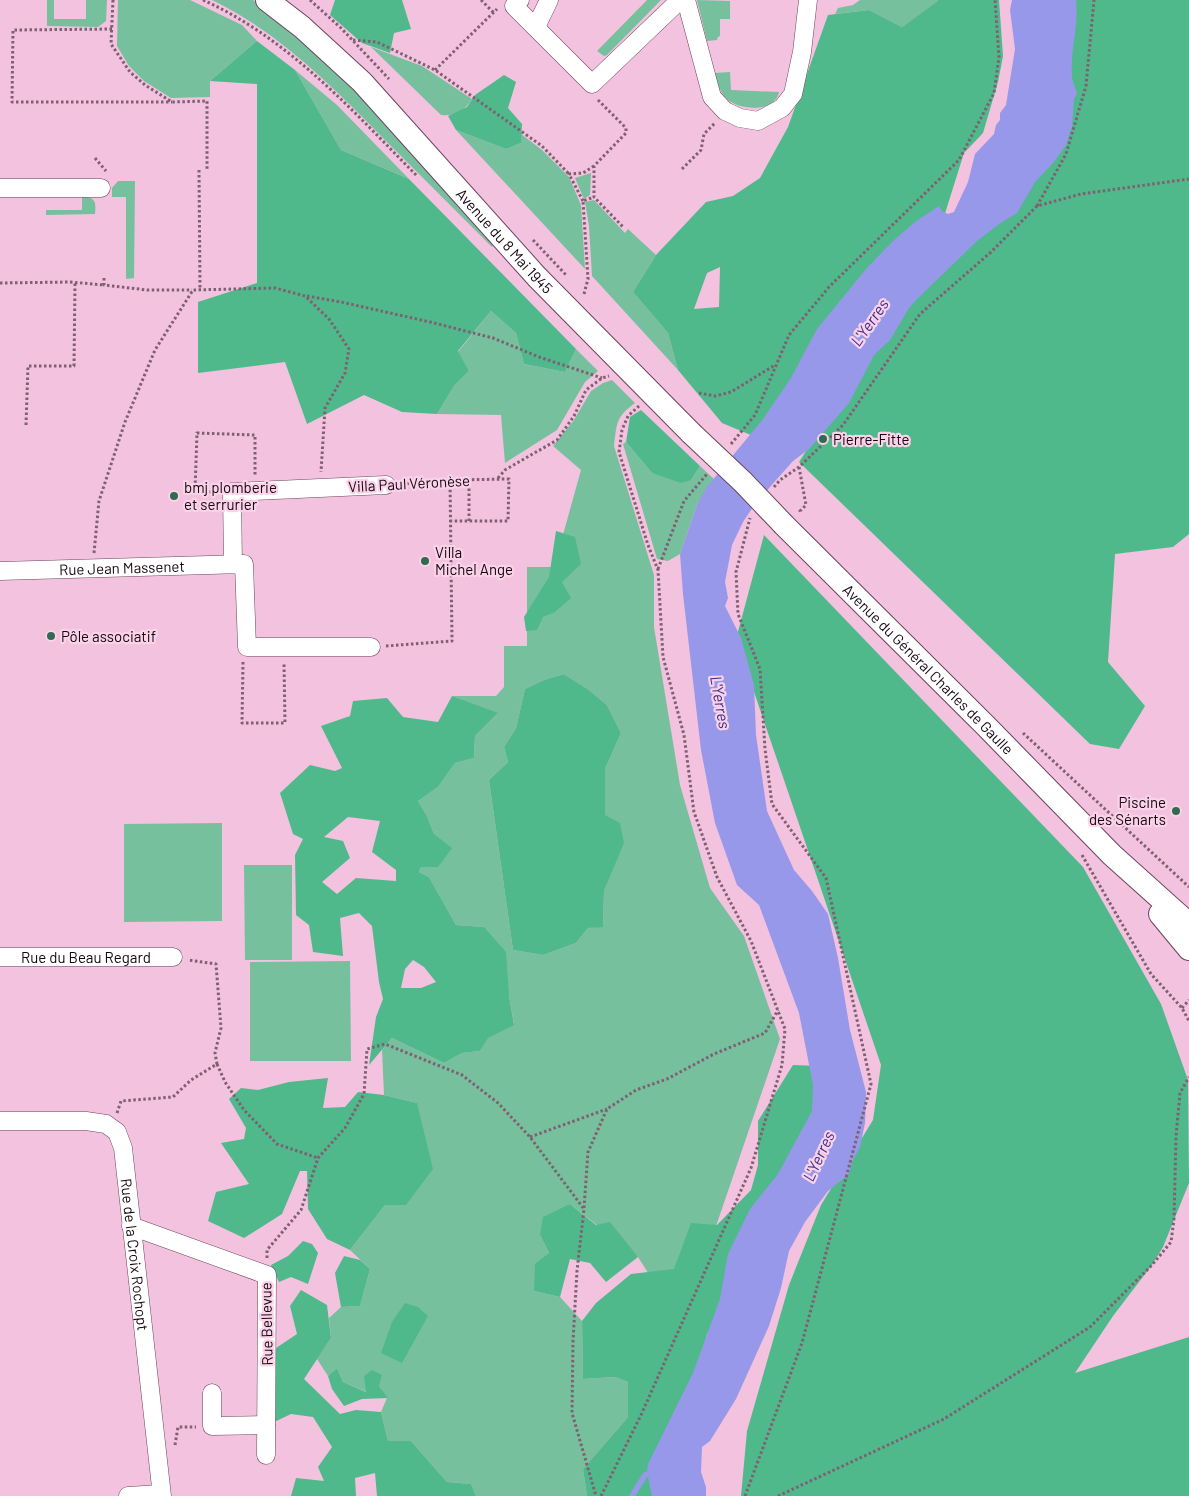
<svg xmlns="http://www.w3.org/2000/svg" width="1189" height="1496" font-family="Barlow,sans-serif">
<style>
.green{fill:#77c09e;fill-rule:evenodd}
.forest{fill:#4fb98c;fill-rule:evenodd}
.water{fill:#9898eb}
.lines{fill:none;stroke-linecap:round;stroke-linejoin:round}
.stream{stroke:#9898eb;stroke-width:5.5}
.minor-casing{stroke:#6c445c;stroke-width:19}
.major-casing{stroke:#6c445c;stroke-width:24}
.path{stroke:#7f5f72;stroke-width:3;stroke-dasharray:2.5 2.5;stroke-linecap:butt}
.minor{stroke:#fff;stroke-width:18}
.major{stroke:#fff;stroke-width:22}
.major-bridge-casing{stroke:#6c445c;stroke-width:24;stroke-linecap:butt}
.major-bridge{stroke:#fff;stroke-width:22}
.poi-dot{fill:#326a51;stroke:#fad3e9;stroke-width:2}
.labels{text-anchor:middle;dominant-baseline:central;stroke-width:4.5;stroke-linejoin:round;paint-order:stroke}
.street-label{font-size:15px;fill:#150610;stroke:#fad3e9}
.poi-label{font-size:15px;fill:#150610;stroke:#fad3e9;text-anchor:start}
.water-label{font-size:16px;font-style:italic;fill:#3c2f8d;stroke:#fad3e9}
</style>
<rect width="100%" height="100%" fill="#f3c2de"/>
<!-- green -->
<path class="green" d="M47,0h7v19h32v-19h21l-1,21 -8,6 -51,-1z
M118,0h72l52,25 15,16 -47,40v16l-39,1 -27,-17 -15,-15 -12,-20z
M212,0h41l70,58 54,55 116,132 -1,2c-37,-37 -74,-74 -111,-111 -51,-52 -103,-104 -169,-136z
M647,0h14l-54,55 -3,1 -7,-5z
M697,0l33,1v18h-10v17l-2,1 -1,3 -10,1z
M860,0h78l1,1 -37,26 -33,-17 -34,4 3,-6 15,-3z
M371,47l51,19 50,33c-6,11 -19,18 -31,16z
M295,70l42,35 72,74 -68,-29z
M730,72l1,18 48,2c-4,21 -41,19 -53,6 -7,-8 -9,-16 -11,-25z
M456,130l50,19 15,-6v-9l21,16 27,27 12,28 4,64z
M591,173l-1,22 -6,4 -9,-21z
M118,181h17l-1,97 -8,1v-82h-14v-9z
M82,197c14,0 14,5 13,17l-49,1v-5h36z
M594,200l31,33 3,-4 28,26 -23,37 35,41 10,37 -86,-94 -3,-50 -4,-24z
M491,311l25,22 8,31 41,8 11,-23 22,22 -13,11 -28,48 -52,33 -4,-48 -64,-1 17,-28 15,-15 -11,-19z
M612,380l23,23c-19,14 -18,19 -21,43l40,129v52l26,158 30,103 34,48 36,103 -66,193 -32,42 -30,5 -14,-22 -68,-53 -30,31 9,18 -15,38 26,6 22,24 1,58 32,-2 13,5v35l-45,52 4,27h-111l-5,-12 -24,-2 -36,-41h-23l-7,-29 6,-14 -8,-12 -12,6 -24,-10 -6,-14 -9,8 -11,-17 14,-21 -2,-20 12,-11 19,-1 10,-37 -20,-19 35,-45 32,-102 -33,-8 -2,-45 10,-12 52,25 18,-10 18,-2 7,-13 27,-14 -5,-29 -25,-68 -28,-2 -27,-48 -10,-5 15,-38 -7,-18 -9,-15 20,-14 17,-24 19,-5 1,-22 22,-22 -45,-18h44l8,-9v-41h23v-79h27l27,-97 -28,-24 21,-26 17,-29 12,-8zM564,674l25,16 18,15 14,28 -16,36v47l14,7 4,20 -19,48 -1,35 -15,2 -12,15 -33,12 -30,-5 -24,-170 19,-18 -4,-15 12,-19 9,-39 19,-9z
M626,442l26,31 39,7 9,-14 14,13 -16,23 -18,52 -12,7 -11,-2 -34,-115z
M222,823v98l-98,1v-98z
M244,865h48v95h-47z
M350,961l1,100h-101v-99z"/>
<!-- forest -->
<path class="forest" d="M335,0h67l9,29 -17,4 -4,20 -28,-10 -32,-28z
M938,0h61l4,56 -5,26 -15,51 -19,20 -22,70 -184,215 -36,-15 -44,-53 -10,-37 -35,-41 23,-37 50,-53 27,-6 27,-18 28,-51 40,-112 41,-5 33,17 36,-26zM720,267l-1,40 -25,2 13,-36z
M1067,0h122v534l-16,13 -58,7 -7,108 37,44 -26,43 -29,-5 -291,-282 45,-69 80,-113z
M257,41l38,29 46,80 68,29 167,170 -11,23 -41,-8 -8,-31 -25,-22 -33,40 11,20 -15,15 -17,28 -35,-2 -38,-17 -57,29 -22,-62 -87,11v-71l59,-19v-199l-47,-3z
M504,75l12,7 -8,26 14,16 -1,19 -15,6 -50,-19 -8,-14 19,-9 8,-12z
M641,410l59,56 -9,14 -10,3 -29,-10 -26,-31 4,-25z
M556,531l19,6 6,27 -19,18 9,16 -16,14 -12,5 -6,13 -11,1 -2,-14 25,-40z
M764,535l319,332 78,137 27,76 1,103 -26,64 -11,18 -39,51 -38,57 114,-36v159h-448l6,-65 42,-146 32,-80 52,-85 8,-55 -145,-426z
M564,674l25,16 18,15 14,28 -16,36v46l15,8 4,20 -20,48 -1,36 -15,1 -12,15 -33,12 -30,-5 -24,-170 19,-18 -4,-15 12,-19 9,-39 19,-9z
M452,696l46,17 -23,23 -1,22 -19,5 -17,24 -20,14 9,15 7,18 18,14 -14,19h-17l-2,5 10,5 27,48 28,2 22,25 3,43 5,30 -26,13 -8,13 -18,2 -18,10 -52,-25 -23,27 7,-48 7,-18 -4,-17 -7,-56 -13,-13 -19,5 3,38 -30,-4 -4,-27 -13,-10 -1,-60 8,-16 -10,-5 -13,-41 30,-28 25,6 7,-3 -21,-42 29,-10 3,-15 34,-3 16,19 35,5zM348,817l32,4 -8,31 24,18v11l-40,-3 -19,16 -15,-12 28,-24 -7,-17 -19,-4zM413,960l11,7 12,15 -15,6h-20l4,-19z
M793,1065l27,1 -1,43 -78,171 -34,54 -35,162h-85l-4,-27 45,-52v-35l-13,-5 -32,2 -1,-58 14,-18 35,-29 43,-5 17,-46 26,2 34,-35 7,-25v-44z
M328,1078l-5,30 22,-1 13,-15 26,3 33,8 16,66 -27,36h-21l-35,45 -23,-11 -19,-30 -1,-38h-7l-18,43 -38,24 -36,-17 8,-29 33,-8 -28,-41 23,-4 2,-11 -17,-29 12,-11 17,2 31,-8z
M570,1204l26,21 14,-3 28,35 -32,25 -16,-19 -20,-4 -10,38 -26,-6 1,-27 14,-11 -9,-18 3,-18z
M303,1241l9,3 6,9 -10,31 -17,-7 -12,5 -8,-17 17,-9z
M344,1256l16,4 10,9 -10,37 -19,1 -6,-34z
M301,1290l26,15 4,33 -27,41 36,35 16,-4 25,2 7,29h23l36,41 24,2 5,12h-99l-2,-23 -20,5 1,18h-65l5,-18 28,3 -6,-14 14,-20 -19,-30 -22,-3 -21,10 -12,-64 39,-26 -7,-28z
M405,1303l13,4 10,9 -26,47 -21,-10 11,-31z
M337,1368l6,14 23,10 -2,-16 8,-6 10,5 -3,11 9,12 -26,1 -18,7 -12,-17 -4,-13z"/>
<!-- water -->
<path class="water" d="M1012,0h64c3,25 -6,50 -4,76 0,6 4,12 5,18l-3,5 -2,27 -6,19 -13,18 -18,19 -18,31 -18,11 -22,17 -61,59 -7,8 -19,32 -16,15 -25,48 -41,47 -15,11 -38,43 -12,18 -11,23 -7,37 3,16 -3,8 16,32 13,47 2,50 11,76 27,59 18,21 16,23 10,44 12,72 16,62 -1,31 -5,24 -8,15 -3,12 -21,17 -23,31 -16,29 -8,37 -12,38 -33,73 -26,42 -8,6 -1,25 5,15v9h-54l-5,-24 1,-8 45,-91 27,-74 8,-45 22,-45 28,-35 34,-63 1,-26 -14,-72 -40,-108 -22,-20 -22,-62 -14,-73 -18,-156 -3,-40 18,-52 8,-14 57,-69 28,-41 26,-49 49,-60 27,-28 22,-19 24,-16 3,5 6,3 6,-2 14,-30 7,-28 19,-20 2,-9 4,-5v-7l6,-8 9,-56 -5,-39z"/>
<g class="lines">
<!-- stream -->
<path class="stream" d="M632,1496l13,-21 10,-3"/>
<!-- minor casing -->
<g class="minor-casing">
<g id="minor">
<path d="M520,0l-6,6 78,78 88,-84"/>
<path d="M686,0l26,97 13,14 15,7 18,3 24,-13 11,-14 9,-42 6,-52"/>
<path d="M536,27l13,-27"/>
<path d="M0,188h101"/>
<path d="M233,564l-1,-72 154,-7"/>
<path id="s1" d="M0,571l244,-7 3,83h124"/>
<path id="s2" d="M0,957h173"/>
<path id="s3" d="M0,1121h86l20,3 11,8 6,16 39,348"/>
<path d="M131,1226l136,49 -1,180"/>
<path d="M212,1393v33l54,-1"/>
<path d="M128,1496l33,-2"/>
</g>
</g>
<!-- major casing -->
<g class="major-casing">
<g id="major">
<path id="s4" d="M267,0l35,27 60,55 175,195 154,156"/>
<path id="s5" d="M784,525l202,201 126,129 77,69"/>
<path d="M1160,914l29,35"/>
</g>
</g>
<!-- path -->
<path class="path" d="M113,0l-2,44 19,28 15,13 27,17 35,-1v69
M203,0c85,38 150,111 214,176
M310,0l31,28 48,51
M481,0l13,13
M112,29l-99,1 -1,72h160
M353,40l24,2 58,28 107,76 27,28
M435,70l62,-61
M598,100l28,28v5l-32,33v31l30,31
M95,158l11,13
M682,169l19,-19 3,-16 11,-11
M199,170l1,120
M583,201l-14,-27 14,-1 11,-7
M1037,206l29,-52 20,-68 8,-86
M533,240l34,36
M104,278v7l43,5h45
M0,283l70,-1 34,3
M584,294l4,-15 -5,-78 11,-4
M307,296l34,6 89,20 63,16 46,19 63,21
M699,393l16,3 16,-4 44,-27
M26,425l2,-59h46l1,-83
M731,444l24,-29 34,-80 40,-48 130,-127 35,-67 5,-36 -4,-57
M799,467l7,38 -6,6 2,2
M498,478l7,-8 52,-30 17,-24 12,-26 16,-12 7,-2
M402,484l48,-4 59,-1 -1,42h-58
M774,487l6,-7 19,-13 44,-42 77,-111 71,-62 46,-46 44,-12 108,-15
M217,492l-22,-1 2,-58 58,2v40
M469,521v-41
M94,553l5,-52 26,-79 30,-72 38,-60 82,-2 30,8 24,23 20,30 -4,24 -20,35 -4,64
M658,569l26,-68 23,-27
M386,646l66,-5 -2,-161
M243,662l-1,61h43l-1,-60
M1023,733l166,154
M1082,855l69,119 31,34 7,13
M1182,1008l7,-8
M217,1064l8,18 19,28 33,34 41,14
M117,1113l4,-12 52,-4 18,-17 26,-16 -2,-11 6,-25 -5,-64 -28,-4
M530,1137l77,-28
M584,1208l4,-56 19,-43 29,-19 31,-11 47,-25 51,-21 13,-23
M267,1258v-8l34,-40 17,-52 27,-30 19,-34 3,-45 18,-5 77,31 36,28 32,34 54,72 -7,62 -4,70 -1,72 24,83
M175,1445l3,-18h18
M601,1496l40,-81 110,-247 31,-103 3,-36 -34,-88 -34,-64 -23,-65 -10,-77 -21,-78 -5,-87 -10,-25 -29,-93 3,-22 6,-14 11,-10
M745,1496l57,-153 69,-259 -45,-206 -54,-74 -7,-55 -5,-80 -22,-55 -2,-42 14,-54
M778,1496l166,-77 146,-92 62,-62 19,-23 3,-23 2,-83 4,-43 9,-16"/>
<!-- minor -->
<use href="#minor" class="minor"/>
<!-- major -->
<use href="#major" class="major"/>
<!-- major-bridge casing -->
<g class="major-bridge-casing">
<path id="major-bridge" d="M691,433l52,49 41,43"/>
</g>
<!-- major-bridge -->
<use href="#major-bridge" class="major-bridge"/>
</g>
<!-- markers -->
<g class="poi-dot">
<circle cx="823" cy="439" r="5"/>
<circle cx="174" cy="496" r="5"/>
<circle cx="425" cy="561" r="5"/>
<circle cx="51" cy="636" r="5"/>
<circle cx="1176" cy="811" r="5"/>
</g>
<g class="labels">
<!-- street labels -->
<g class="street-label">
<text stroke="none"><textPath href="#s4" startOffset="339">Avenue du 8 Mai 1945</textPath></text>
<text transform="translate(409 483) rotate(-3)">Villa Paul Véronèse</text>
<text stroke="none"><textPath href="#s1" startOffset="122">Rue Jean Massenet</textPath></text>
<text stroke="none"><textPath href="#s5" startOffset="204">Avenue du Général Charles de Gaulle</textPath></text>
<text stroke="none"><textPath href="#s2" startOffset="86">Rue du Beau Regard</textPath></text>
<text stroke="none"><textPath href="#s3" startOffset="244">Rue de la Croix Rochopt</textPath></text>
<text transform="translate(266 1324) rotate(-91)">Rue Bellevue</text>
</g>
<!-- poi labels -->
<g class="poi-label">
<text x="833" y="439">Pierre-Fitte</text>
<text x="184" y="487">bmj plomberie<tspan x="184" dy="17">et serrurier</tspan></text>
<text x="435" y="552">Villa<tspan x="435" dy="17">Michel Ange</tspan></text>
<text x="61" y="636">Pôle associatif</text>
<text x="1166" y="802" text-anchor="end">Piscine<tspan x="1166" dy="17">des Sénarts</tspan></text>
</g>
<!-- water labels -->
<g class="water-label">
<text transform="translate(869 322) rotate(-55)">L'Yerres</text>
<text transform="translate(721 702) rotate(80)">L'Yerres</text>
<text transform="translate(818 1156) rotate(-65)">L'Yerres</text>
</g>
</g>
</svg>
